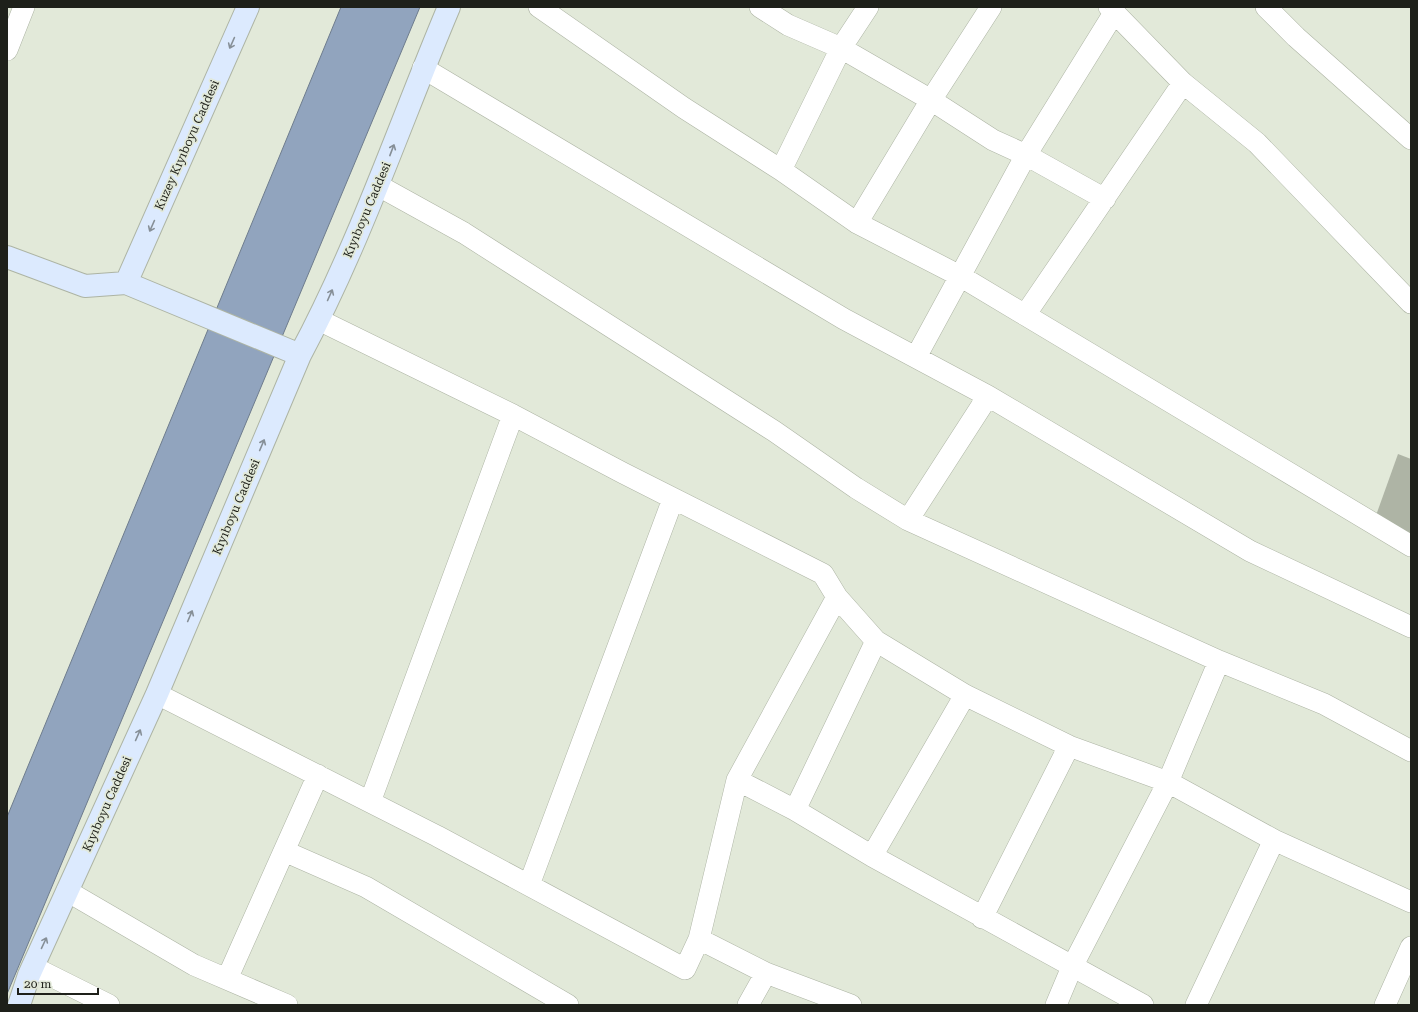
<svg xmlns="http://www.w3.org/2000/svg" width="1418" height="1012" font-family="'Roboto Serif',serif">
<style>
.water{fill:#91a4be;stroke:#6e7c8d}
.building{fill:#aeb4a5}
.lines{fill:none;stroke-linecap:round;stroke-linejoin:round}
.street-casing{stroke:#adb4a4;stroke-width:22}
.secondary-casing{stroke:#adb4a4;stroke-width:24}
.street{stroke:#fff;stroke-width:21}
.secondary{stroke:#dceafe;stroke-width:22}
.oneway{stroke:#868f97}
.labels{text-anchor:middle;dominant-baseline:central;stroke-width:3.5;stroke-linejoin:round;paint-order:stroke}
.street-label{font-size:12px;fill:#1e201a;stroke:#e2e9d9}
</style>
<rect width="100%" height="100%" fill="#e2e9d9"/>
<!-- water -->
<path class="water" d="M341,7h79l-413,987v-177z"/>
<!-- building -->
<path class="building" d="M1398,454l13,5v81l-37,-19z"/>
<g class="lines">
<!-- street casing -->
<g class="street-casing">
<path id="street" d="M539,7l145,101 97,62 76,53 103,53 451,270
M760,7l28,18 53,23 90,52 62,40 33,15 79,44
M1109,7l74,76 74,60 154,160
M1266,7l30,30 115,102
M7,50l17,-43
M423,68l421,251 144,77 262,155 161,76
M781,170l60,-122 27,-41
M379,186l85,47 310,198 82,57 52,32 311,141 105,43 87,47
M857,223l74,-123 60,-93
M1025,315l158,-232
M916,357l110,-202 88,-142
M908,520l80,-124
M837,597l39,44 89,54 104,51 99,36 106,58 137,62
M157,694l280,142 248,133 14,-30 38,-159 100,-183 -14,-23 -200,-101 -110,-58 -194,-95
M737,780l58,30 77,46 271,149
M370,802l143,-387
M795,810l81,-169
M284,851l34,-76
M872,856l93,-161
M529,885l144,-386
M67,891l127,74 93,40
M982,918l87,-172
M699,939l67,34 85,32
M33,967l76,38
M227,979l57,-128 82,36 202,118
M748,1005l18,-32
M1056,1005l16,-38 96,-185 51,-121
M1196,1005l78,-165
M1385,1005l26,-58"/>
</g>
<!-- secondary casing -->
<g class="secondary-casing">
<path id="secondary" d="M7,257l78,29 41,-3 174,72
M126,283l122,-276
M19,1005l10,-30 128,-281 143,-339c60,-112 100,-232 149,-348"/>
</g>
<!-- street -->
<use href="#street" class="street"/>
<!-- secondary -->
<use href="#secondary" class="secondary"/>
</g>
<!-- one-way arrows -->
<defs><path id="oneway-shaft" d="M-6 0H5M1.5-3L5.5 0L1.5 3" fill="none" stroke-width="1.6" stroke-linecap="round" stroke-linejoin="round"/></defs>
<g class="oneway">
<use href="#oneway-shaft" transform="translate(232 43) rotate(114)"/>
<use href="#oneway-shaft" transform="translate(392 150) rotate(-69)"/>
<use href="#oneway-shaft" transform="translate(152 226) rotate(114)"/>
<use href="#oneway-shaft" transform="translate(330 295) rotate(-66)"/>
<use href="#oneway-shaft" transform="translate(262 445) rotate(-67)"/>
<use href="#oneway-shaft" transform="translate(190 616) rotate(-67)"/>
<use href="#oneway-shaft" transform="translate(138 735) rotate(-66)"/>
<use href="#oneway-shaft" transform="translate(44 943) rotate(-65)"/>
</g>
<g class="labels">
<!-- street labels -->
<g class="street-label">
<text transform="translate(187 145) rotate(-66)">Kuzey Kıyıboyu Caddesi</text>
<text transform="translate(367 210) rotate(-67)">Kıyıboyu Caddesi</text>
<text transform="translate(236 507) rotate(-67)">Kıyıboyu Caddesi</text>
<text transform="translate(107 804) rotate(-66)">Kıyıboyu Caddesi</text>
</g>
</g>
<!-- border -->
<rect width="1418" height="1012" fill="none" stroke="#1e201a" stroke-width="16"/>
<!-- scale -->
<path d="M18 988v6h80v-6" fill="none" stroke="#1e201a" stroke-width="2"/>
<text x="24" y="988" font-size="12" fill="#1e201a" stroke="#e2e9d9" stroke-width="3" paint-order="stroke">20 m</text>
</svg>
